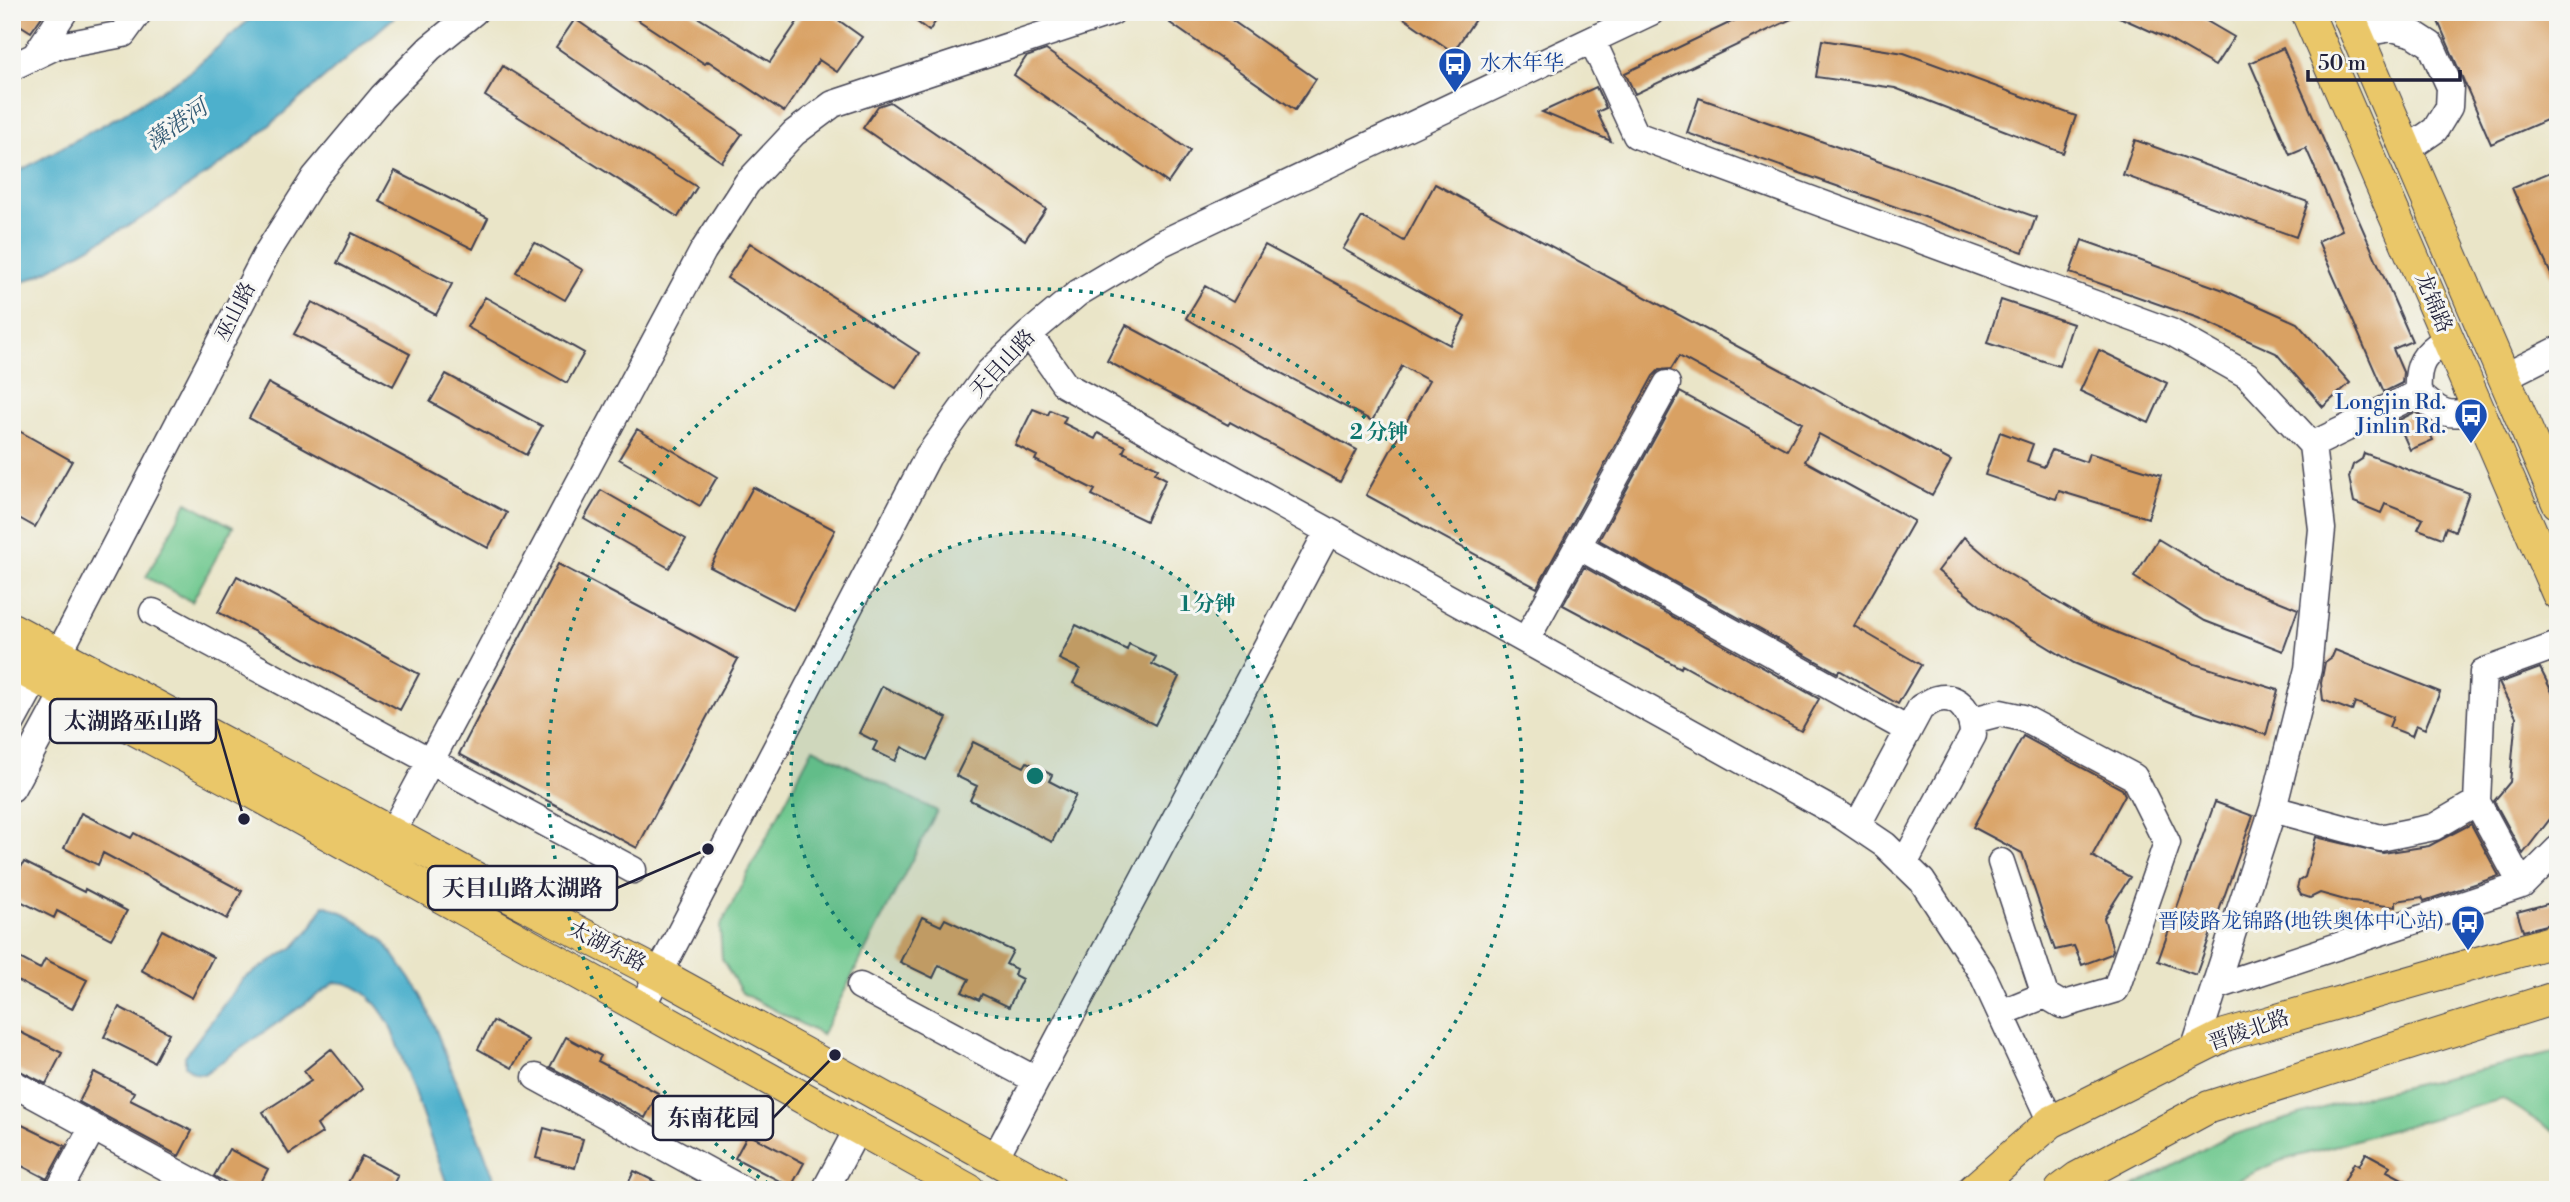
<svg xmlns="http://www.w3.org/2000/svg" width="2570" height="1202" font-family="'Libre Bodoni','Noto Serif SC',serif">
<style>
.green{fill:#6ec88e;stroke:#487564;stroke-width:2}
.water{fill:#4db0cc;stroke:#386984;stroke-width:2}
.building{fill:#d9a163}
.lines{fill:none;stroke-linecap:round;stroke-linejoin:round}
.minor-casing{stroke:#403f50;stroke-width:29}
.major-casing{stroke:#403f50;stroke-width:34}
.minor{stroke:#fff;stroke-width:26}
.major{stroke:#eac769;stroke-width:32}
.ring{fill:none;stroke:#0f766e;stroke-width:3.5;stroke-dasharray:3.5 7}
.labels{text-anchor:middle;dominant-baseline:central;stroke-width:6;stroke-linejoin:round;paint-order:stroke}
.transit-label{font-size:21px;fill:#164399;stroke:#f6f6f2;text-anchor:end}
.street-label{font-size:21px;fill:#22223b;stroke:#f6f6f2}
.water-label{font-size:23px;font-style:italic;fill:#335b75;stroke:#f6f6f2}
.centre{fill:#0f766e;stroke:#f6f6f2;stroke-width:3.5}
.ring-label{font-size:21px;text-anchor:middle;font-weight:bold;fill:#0f766e;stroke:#f6f6f2;stroke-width:6;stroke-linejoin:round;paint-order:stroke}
.leader{fill:none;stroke:#22223b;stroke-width:2.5}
.callout-dot{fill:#22223b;stroke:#f6f6f2;stroke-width:2.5}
.callout{fill:#f6f6f2;stroke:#22223b;stroke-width:2.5}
.callout-label{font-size:23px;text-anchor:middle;font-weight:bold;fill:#22223b}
</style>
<rect width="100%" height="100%" fill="#f6f6f2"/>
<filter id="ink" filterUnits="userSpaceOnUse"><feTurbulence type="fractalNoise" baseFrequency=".0143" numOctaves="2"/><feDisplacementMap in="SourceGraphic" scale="14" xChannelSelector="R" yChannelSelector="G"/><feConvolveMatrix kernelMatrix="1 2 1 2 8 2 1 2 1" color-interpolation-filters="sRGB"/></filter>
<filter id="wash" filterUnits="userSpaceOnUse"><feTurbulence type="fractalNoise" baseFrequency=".00686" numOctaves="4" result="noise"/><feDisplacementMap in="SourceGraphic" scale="28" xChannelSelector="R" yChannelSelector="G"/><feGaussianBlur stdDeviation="1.57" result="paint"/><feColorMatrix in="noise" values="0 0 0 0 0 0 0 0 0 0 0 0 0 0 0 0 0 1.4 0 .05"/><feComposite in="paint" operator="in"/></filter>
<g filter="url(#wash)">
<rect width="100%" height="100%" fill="#eae5c8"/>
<!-- green -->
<path class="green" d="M187,502l46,25 -41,75 -46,-25z
M813,748l124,63 -115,224 -80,-42 -20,-34 -2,-32z
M2558,1052v82l-56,-35 -222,62 -65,29h-87l98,-53 127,-38z"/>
<!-- water -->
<path class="water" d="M258,12h142l-159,138 -92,64 -104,58 -33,15v-112l109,-60 66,-41z
M324,905l20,8 38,26 40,56 77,195h-50l-59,-165c-13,-22 -28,-42 -54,-43l-132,92 -9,-1 -10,-7v-10l58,-77 52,-33 16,-18z"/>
<g id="blocks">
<!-- building -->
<path class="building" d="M12,12h33l-14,20 -19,-12z
M626,12h63l81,50 34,-50h23l35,25 -25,35 -18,-12 -35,52 -76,-51 -3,3z
M904,12h38l-13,19z
M1177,12h43l96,67 -21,31 -125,-87z
M1395,12h85l-27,40z
M1752,12h54l-171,82 -10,-21z
M2108,12h83l43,25 -19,29 -49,-28z
M2434,12h112l12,28v75l-67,29z
M575,19l167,115 -20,28 -166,-115z
M1822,40l82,13 172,63 -13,37 -168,-65 -79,-11z
M2283,48l129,293 -19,8 10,23 -1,11 -18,9 -66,-151 24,-11 -36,-82 -16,7 -40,-92z
M1046,50l144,101 -22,32 -154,-108 12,-18z
M503,66l194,121 -19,30 -193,-121z
M1596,87l10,21 -9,4 14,29 -69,-29z
M1699,98l337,119 -13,35 -336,-119z
M890,102l156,107 -21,31 -162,-112 15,-22z
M2135,140l173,62 -12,35 -173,-62z
M2558,169v121l-46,-102z
M395,171l93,47 -15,31 -94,-48z
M1435,184l516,277 -19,34 -113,-61 -14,27 109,60 -60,105 67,39 -23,39 -59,-34 -1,3 -239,-133 81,-148 107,58 15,-27 -123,-67 -8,13 -12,1 -6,6 -116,212 -171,-93 63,-114 -27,-15 -30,55 -121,-64 -65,-39 19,-32 28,16 32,-57 185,100 15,-28 -122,-68 19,-32 42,24z
M352,233l100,51 -16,31 -99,-52z
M2082,240l139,49 76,34 53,60 -27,24 -47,-54 -78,-35 -128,-45z
M534,242l49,28 -18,30 -49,-28z
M750,243l169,110 -23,35 -169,-110z
M485,297l99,56 -17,30 -100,-56z
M2001,300l72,24 -14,42 -72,-23z
M312,302l98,52 -17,32 -99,-52z
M1126,325l231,125 -17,32 -110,-60 -2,3 -121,-64z
M2099,350l68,33 -18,40 -69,-32z
M446,374l96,52 -16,29 -96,-53z
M268,383l239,130 -19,35 -239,-130z
M1033,409l15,6 2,-5 16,7 -3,6 32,16 3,-6 28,13 -3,6 35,16 -3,5 11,6 -20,42 -54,-26 3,-5 -60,-30 2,-4 -22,-11z
M2415,412l8,6 10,22 -23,10 -13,-29z
M12,427l60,34 -37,66 -23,-13z
M637,429l80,48 -17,29 -81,-47z
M2000,432l33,12 -6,17 17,6 8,-17 34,12 3,-9 72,22 -13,43 -89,-27 -3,8 -71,-24z
M2364,453l105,40 -14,38 -9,-4 -4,11 -24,-9 5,-10 -38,-15 -4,9 -27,-11 -5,-25 4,-12 9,-6z
M753,487l82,43 -42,80 -83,-43z
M601,490l85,49 -17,29 -85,-49z
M1964,537l40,34 89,52 102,41 83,26 -12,45 -87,-28 -105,-44 -92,-56 -44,-36z
M2158,539l68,41 72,29 -15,42 -78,-30 -71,-44z
M558,564l180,95 -101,189 -178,-94z
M1584,567l235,132 -18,32 -119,-66 -1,3 -118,-63z
M237,576l182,98 -19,36 -182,-98z
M1076,625l51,25 2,-6 27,13 -4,7 27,13 -24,48 -82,-42 7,-14 -21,-10z
M2335,650l105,42 -15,37 -9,-4 -4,11 -23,-9 4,-10 -38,-15 -3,9 -29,-11 -2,-17 4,-21 7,-5z
M2540,668l18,36v76l-5,35 -30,39 -29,-53 16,-19 6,-65 -17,-34z
M882,686l65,32 -20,42 -25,-13 -7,14 -22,-11 4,-8 -18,-9z
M2023,736l99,53 3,6 -33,61 38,21 -26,41 9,32 -2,4 -29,11 -8,-19 -19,4 -33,-97 -49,-26z
M973,742l51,25 3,-5 25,13 -3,6 27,14 -24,47 -82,-42 7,-14 -21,-10z
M2215,802l38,14 -57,159 -38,-14z
M81,813l50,25 3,-5 108,58 -15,28 -124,-66 -5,12 -34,-17z
M2471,824l28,52 -75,25 -2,-4 -26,4v6l-44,-5 -32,-9 -10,5 -9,-3 -4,-7 2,-7 6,-4 11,-40 67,16 46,-7z
M24,862l60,30 1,-3 42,22 -16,28 -54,-28 -3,7 -42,-21v-13z
M2558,901v21l-35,9 -6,-19z
M922,917l19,9 4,-7 68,32 -7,13 10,5 -2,6 8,4 -13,28 -27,-13 -3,6 -17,-8 7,-13 -30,-14 -6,13 -33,-16z
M162,930l51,27 -21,41 -51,-28z
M12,954l28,15 5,-10 42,21 -15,29 -60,-31z
M119,1007l50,26 -15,29 -50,-25z
M493,1021l35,19 -16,28 -34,-19z
M12,1028l50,25 -16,31 -34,-17z
M566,1037l35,19 -3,5 60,32 -13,25 -95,-51z
M331,1049l32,40 -46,36 5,8 -33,21 -26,-42 48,-31 -7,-10z
M94,1072l40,20 -4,8 62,31 -13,25 -100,-54z
M12,1120l53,26 -18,33 -35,-18z
M544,1128l39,11 -8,29 -39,-10z
M748,1134l56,29 -13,24 -56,-29z
M229,1149l39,20 -11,21h-18l-25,-14z
M2366,1153l24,13 -3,5 36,19h-70l-10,-6 11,-21 5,3z
M362,1156l36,19 -8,15h-46z
M634,1171l38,19h-47z"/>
</g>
</g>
<g filter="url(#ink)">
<use href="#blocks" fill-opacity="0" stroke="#403f50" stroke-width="2"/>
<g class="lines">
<!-- minor casing -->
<g class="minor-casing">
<path id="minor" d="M2357,34l35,-6 22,6 17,11 19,42 -1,20 -14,23 -29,20
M1592,40l44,95 535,197 76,43 65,70 10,84 -14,140 -35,140 -79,241
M35,56l29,-44
M12,67l42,-20 69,-13 16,-22
M1029,334l36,51 777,431 43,29 37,36 60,92 69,149
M2448,338c-25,16 -32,26 -30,55 23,22 30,24 61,17
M2504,377l54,-27
M2312,445l106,-52
M1578,546l330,184
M153,612l480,258
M1526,640l141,-256
M1973,720l27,-7 23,5 111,59 33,66 -51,146 -54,16 -17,-10 -44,18
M12,722l24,-44 22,-23 209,-402 48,-76 67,-80 48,-49 44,-36
M12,788l52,-96 -3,-18
M2273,809l107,29 54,-11 43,-25
M1857,826l64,-119c5,-2 11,-7 16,-8 23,-6 36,17 36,36l-69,129
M392,833l311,-582 44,-68 47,-50 39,-29 279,-92
M2001,862l44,133
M2522,885l-45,-83 6,-130 75,-27
M860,986l176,94
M2215,987l307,-102 36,-36
M641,1008l287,-552 61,-84 40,-38 49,-41 82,-49 491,-232
M536,1077l207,113
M12,1083l196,107
M995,1158l333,-627
M59,1190l34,-63
M825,1190l33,-62"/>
</g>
<!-- major casing -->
<g class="major-casing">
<path id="major" d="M2307,12l251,582
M2347,12l211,491
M12,629l495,266 152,79 392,216
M12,664l239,127 718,399
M1973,1190l78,-68 174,-87 333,-95
M2061,1190l16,-12 132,-71 349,-110"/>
</g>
<!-- minor -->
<use href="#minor" class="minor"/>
<!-- major -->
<use href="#major" class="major"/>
</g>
</g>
<!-- distance rings -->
<circle cx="1035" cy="776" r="244" fill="#0f766e" fill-opacity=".12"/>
<g class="ring">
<circle cx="1035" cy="776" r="244"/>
<path d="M777 1189A487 487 0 1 1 1293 1189"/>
</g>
<!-- icons -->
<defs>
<g id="bus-pin" transform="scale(1.75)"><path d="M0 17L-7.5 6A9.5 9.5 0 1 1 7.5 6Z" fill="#1a4fb4" stroke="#f6f6f2"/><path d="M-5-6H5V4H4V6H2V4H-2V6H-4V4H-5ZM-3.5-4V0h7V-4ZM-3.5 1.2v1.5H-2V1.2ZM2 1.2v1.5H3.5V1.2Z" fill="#fff"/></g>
</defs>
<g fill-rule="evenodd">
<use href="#bus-pin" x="1455" y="64"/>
<use href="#bus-pin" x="2471" y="415"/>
<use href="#bus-pin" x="2468" y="922"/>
</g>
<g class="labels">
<!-- transit labels -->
<g class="transit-label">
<text x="1480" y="64" text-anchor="start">水木年华</text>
<text x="2446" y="403">Longjin Rd.<tspan x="2446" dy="24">Jinlin Rd.</tspan></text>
<text x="2444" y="922">晋陵路龙锦路(地铁奥体中心站)</text>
</g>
<!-- street labels -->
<g class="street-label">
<text transform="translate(2433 303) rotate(67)">龙锦路</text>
<text transform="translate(236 312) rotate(-63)">巫山路</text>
<text transform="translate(1003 364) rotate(-47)">天目山路</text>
<text transform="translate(607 947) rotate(27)">太湖东路</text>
<text transform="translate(2249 1031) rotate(-19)">晋陵北路</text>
</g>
<!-- water labels -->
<g class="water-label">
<text transform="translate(177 125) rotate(-35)">藻港河</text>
</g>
</g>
<circle cx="1035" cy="776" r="10" class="centre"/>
<g class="ring-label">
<text x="1379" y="439">2 分钟</text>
<text x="1208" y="611">1 分钟</text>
</g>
<!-- callouts -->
<path class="leader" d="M244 819L216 721M708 849L617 888M835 1055L773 1118"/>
<g class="callout-dot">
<circle cx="244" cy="819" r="7"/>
<circle cx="708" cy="849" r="7"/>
<circle cx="835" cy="1055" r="7"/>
</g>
<g class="callout">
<rect x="50" y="699" width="166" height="44" rx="7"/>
<rect x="428" y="866" width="189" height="44" rx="7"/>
<rect x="653" y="1096" width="120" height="44" rx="7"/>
</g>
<g class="callout-label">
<text x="133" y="729">太湖路巫山路</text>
<text x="522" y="896">天目山路太湖路</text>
<text x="713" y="1126">东南花园</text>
</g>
<!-- margin -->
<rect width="2570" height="1202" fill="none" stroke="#f6f6f2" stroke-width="42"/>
<!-- scale -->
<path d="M2308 70v10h152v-10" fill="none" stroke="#22223b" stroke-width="3.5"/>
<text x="2318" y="70" font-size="21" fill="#22223b" stroke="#f6f6f2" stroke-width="5" paint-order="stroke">50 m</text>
</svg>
